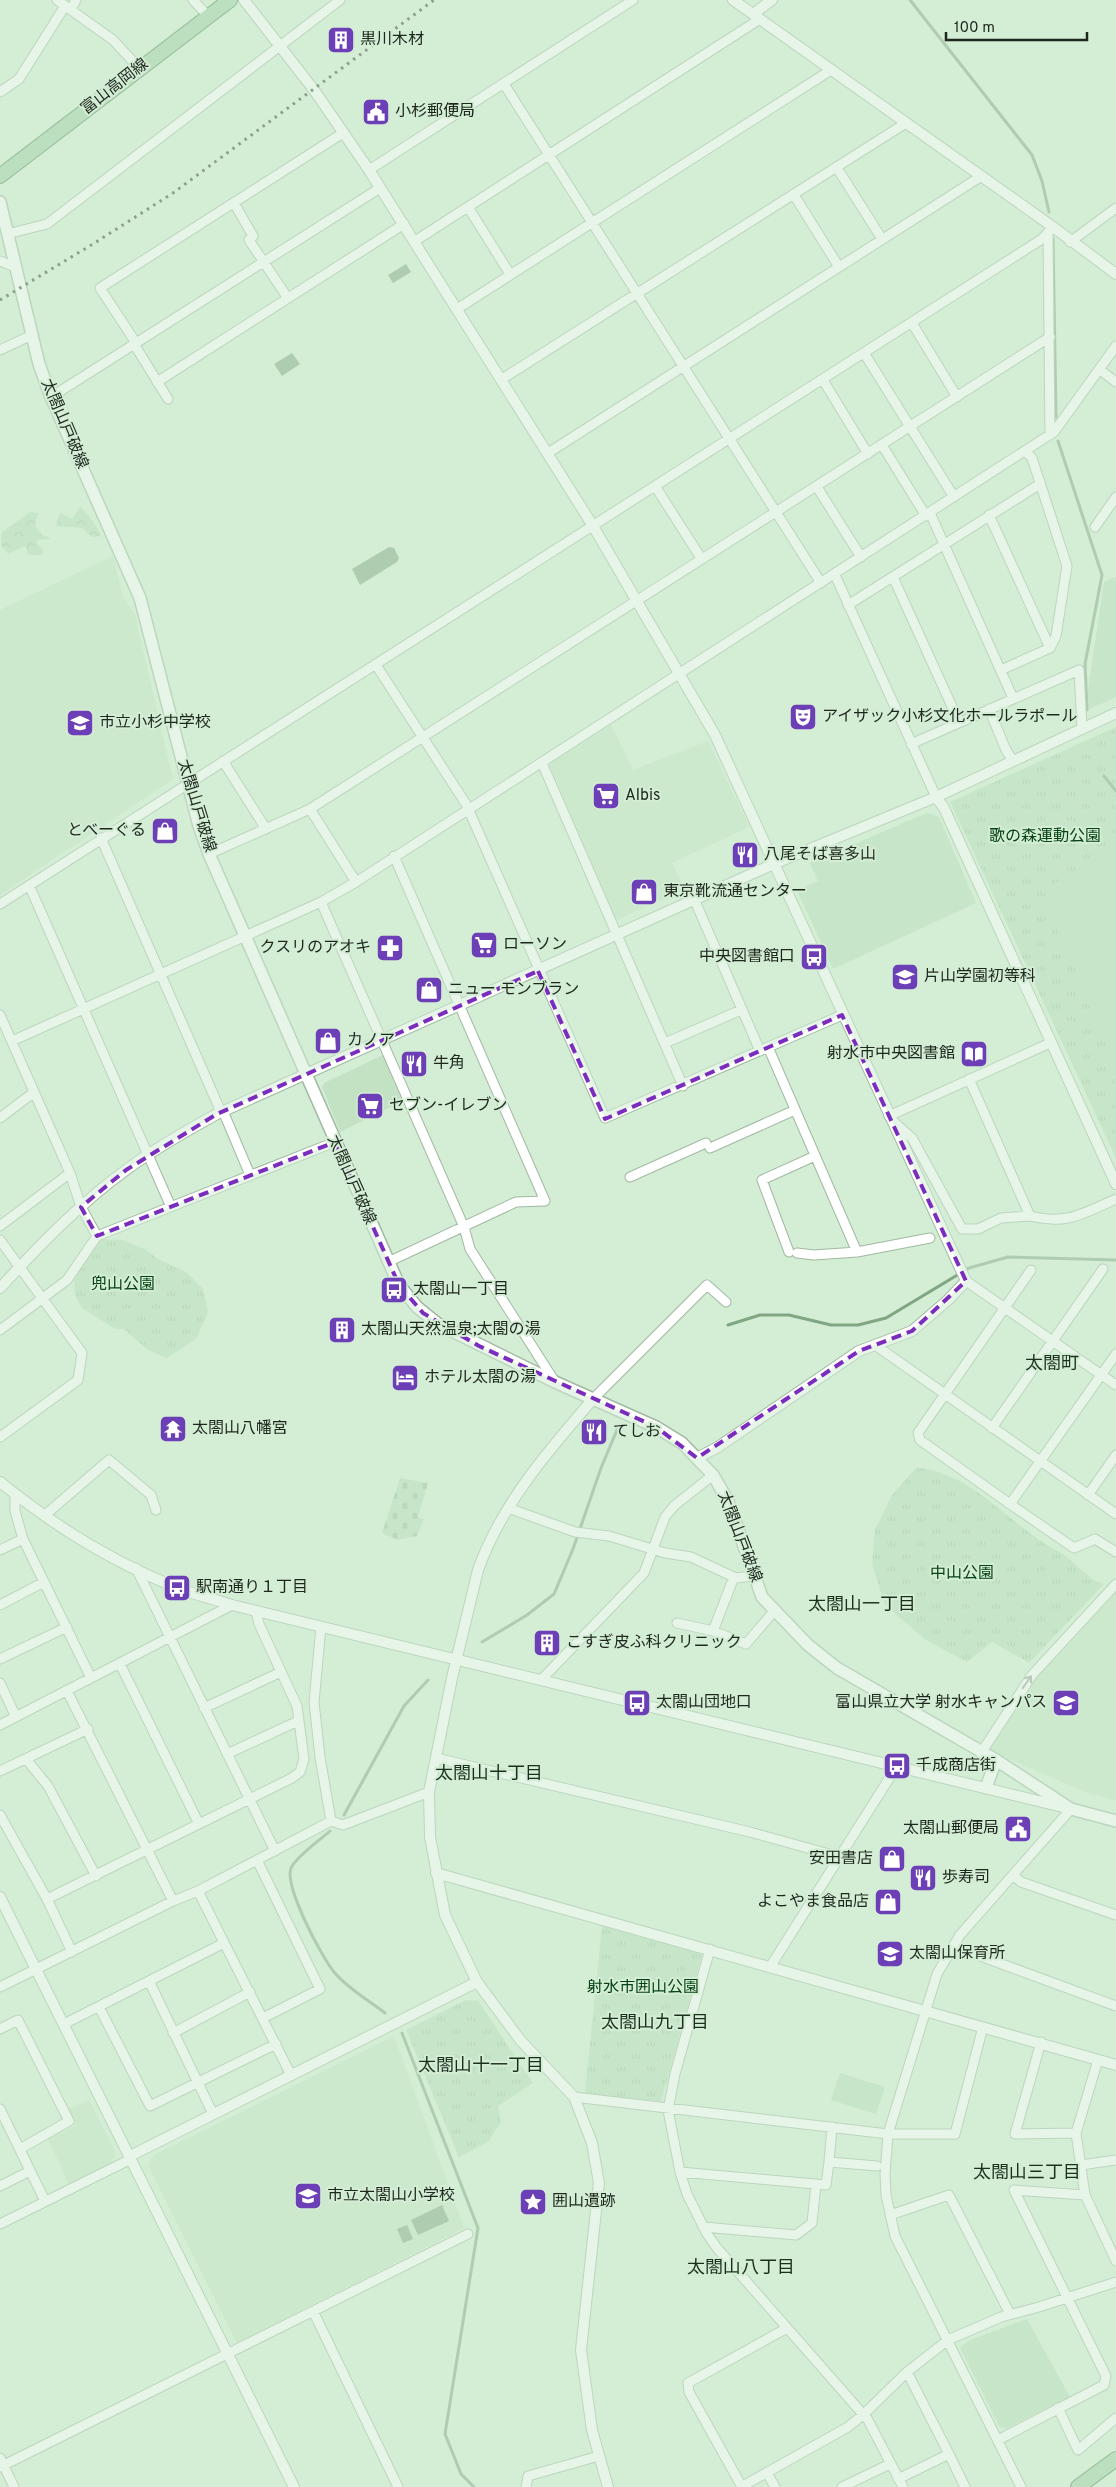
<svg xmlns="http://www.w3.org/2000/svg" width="1116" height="2487" font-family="Overpass,'Noto Sans JP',sans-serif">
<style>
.built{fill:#c3e2c4}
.grass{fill:url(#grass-tufts)}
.forest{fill:url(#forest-crowns)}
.cemetery{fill:url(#cemetery-stones)}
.pitch{fill:#b8deba}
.water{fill:#81a684}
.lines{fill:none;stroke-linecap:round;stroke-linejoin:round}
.stream{stroke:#81a684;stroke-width:3}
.minor-casing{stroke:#a1b9a2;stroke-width:11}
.tertiary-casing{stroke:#a1b9a2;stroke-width:12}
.secondary-casing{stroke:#a1b9a2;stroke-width:14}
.primary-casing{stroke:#487f4e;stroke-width:16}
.minor{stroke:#fff;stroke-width:9}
.tertiary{stroke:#fff;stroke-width:10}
.secondary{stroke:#fff;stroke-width:11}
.primary{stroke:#9fcfa4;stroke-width:14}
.rail{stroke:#354035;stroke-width:3;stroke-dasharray:2.5 5;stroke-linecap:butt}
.oneway{stroke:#9a9e9a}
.marked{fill:none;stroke:#7b2cbf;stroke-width:4;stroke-dasharray:10 6;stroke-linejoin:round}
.labels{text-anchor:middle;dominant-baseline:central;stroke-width:4;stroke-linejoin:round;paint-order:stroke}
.poi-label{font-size:16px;fill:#1e271e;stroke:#d4edd5;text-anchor:start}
.street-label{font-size:16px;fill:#1e271e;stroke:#d4edd5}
.park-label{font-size:16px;fill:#064214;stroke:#d4edd5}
.neighbourhood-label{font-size:18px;fill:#1b2f1d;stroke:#d4edd5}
</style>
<defs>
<pattern id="grass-tufts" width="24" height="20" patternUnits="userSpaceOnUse" patternTransform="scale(1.25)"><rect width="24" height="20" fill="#b8deba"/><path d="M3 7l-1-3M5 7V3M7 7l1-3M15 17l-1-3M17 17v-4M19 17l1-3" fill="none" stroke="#9ebe9f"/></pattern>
<pattern id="forest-crowns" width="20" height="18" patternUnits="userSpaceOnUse" patternTransform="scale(1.25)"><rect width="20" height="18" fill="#b8deba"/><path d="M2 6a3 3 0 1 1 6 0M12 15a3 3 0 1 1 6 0" fill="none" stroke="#9ebe9f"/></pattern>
<pattern id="cemetery-stones" width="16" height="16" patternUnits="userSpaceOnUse" patternTransform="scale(1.25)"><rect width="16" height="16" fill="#b8deba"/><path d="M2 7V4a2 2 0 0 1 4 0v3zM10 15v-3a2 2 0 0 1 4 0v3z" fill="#9ebe9f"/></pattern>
</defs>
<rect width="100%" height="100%" fill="#d4edd5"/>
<!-- built -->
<path class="built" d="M113,556l10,41 12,18 38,164 -173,116v-285z
M611,725l22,45 75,-29 41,86 -77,36 13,27 -69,30 -13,-26 3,-2 -2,1 -55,-129z
M383,1055l20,46 -63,31 -18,-45 2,-4z
M1116,1587v213l-26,-6 -101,-44 -1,-3 48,-71z
M394,2036l70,192 -227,115 -89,-178 6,-10z
M89,2100l27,53 -4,9 -43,22 -21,-45 28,-13 -7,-17z"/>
<!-- grass -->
<path class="grass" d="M1116,727v431l-166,-356z
M99,1239l24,1 22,9 11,9 30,14 17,17 5,23 -12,27 -29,19 -19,-8 -24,-21h-9l-33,-21 -7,-12 -1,-16z
M916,1468c47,2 85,45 122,71 9,7 20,11 29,18 13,10 21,23 37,27l-75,79 -37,-21 -25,20 -41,-22 -41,-35 -13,-41 3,-34 17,-35z
M602,1926l101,26 -42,150 -76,-9z
M466,2000l12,1 55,82 -35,23 3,16 -13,20 -29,15 -53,-127z"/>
<!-- forest -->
<path class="forest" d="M80,507c8,8 18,19 21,29l-9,1 -10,-9 -26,-2 4,-13 12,6z
M30,512l8,1 -3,12 6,9 10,5 -14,1v4l6,5 -1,6h-13l-4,-9 -17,8 -7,-9 1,-13z"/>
<!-- cemetery -->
<path class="cemetery" d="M400,1478l28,5 -10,34 6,2 -7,17 -19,4 -16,-7z"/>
<!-- pitch -->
<path class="pitch" d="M1116,577v120l-31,14 19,-129z
M927,813l12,4 37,86 -143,66 -36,-79 21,-9 -8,-18z
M1116,848v221l-69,-167 9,-19 29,-20z
M840,2073l45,14 -9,27 -45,-14z
M1027,2319l43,78 -64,32 -7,-3 -39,-78 10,-8z"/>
<!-- water -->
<path class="water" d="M406,264l5,8 -18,11 -5,-8z
M292,353l8,11 -18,12 -8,-12z
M389,547l5,1 5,10 -2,4 -37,23 -8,-16z
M442,2205l7,16 -31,14 -7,-15z
M407,2225l6,14 -10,4 -6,-14z"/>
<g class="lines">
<!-- stream -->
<path class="stream" d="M910,0l122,155 10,26 7,31
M1053,239l3,178
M1058,441l44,134 -17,89 2,46
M1104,776l12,15
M728,1325l32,-10h29l42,10h27l28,-7 83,-50 39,-11 108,3
M482,1642l45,-27 27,-21 19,-45 28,-81 18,-43
M344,1815l60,-109 24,-26
M330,1831c-9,8 -35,27 -39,37 -7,18 30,88 43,104 13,16 34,28 51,41
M402,2033l76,195 -33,206 16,40 13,13"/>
<!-- minor casing -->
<g class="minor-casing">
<path id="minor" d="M57,0l56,40 26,28
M193,0l15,16
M71,9l5,-9
M504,84l317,499
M0,92l19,-13 46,-73
M837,168l45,71
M369,170l264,-170
M794,195l45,72
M234,203l19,33 -4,4 38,57
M468,207l42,67
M7,234l40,-10 293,-224
M1048,234l2,201
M415,241l345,-222
M1070,242l46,-34
M0,261l15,6
M457,309l374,-239
M912,323l45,74
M136,343l-36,-55 243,-155
M134,344l34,55
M0,350l32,-15
M864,353l90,144
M1100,370l16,12
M502,379l404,-256
M823,380l45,74
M157,382l247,-158
M51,397l329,-209
M882,445l44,71
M548,453l432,-276
M655,486l46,72
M817,487l44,70
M930,513l83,185
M989,515l61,133
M1095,527l21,-30
M835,575l101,222
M893,577l66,145
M848,605l192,-121
M376,665l90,139 139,314 237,-103
M1001,670l49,-22 6,-12 11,-70 -35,-108 -7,-7
M989,709l17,41 7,11
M911,744l168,-74 3,58
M223,761l43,68
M542,763l141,323
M310,809l46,73
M101,838l120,274
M209,854l101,-45 740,-472
M29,885l142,322
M695,901l65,150
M321,902l143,325 6,22 85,133
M0,904l1042,-665 11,-12
M0,1015l70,158 11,34 16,29
M12,1041l309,-139 35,-20 698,-450 62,-86
M665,1043l76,-33
M768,1047l89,205 -43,3 -17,-2
M969,1079l61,137c37,9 52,-2 86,-17
M223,1111l27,64
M889,1116l161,-73
M0,1118l33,-25
M894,1122l18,16 50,91h16l23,-11 29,-2
M710,1148l85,-38
M630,1177l76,-34
M0,1226l70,-53
M0,1240l82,113 -4,27 -78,57
M789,1252l-27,-72 53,-24
M857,1252l73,-14
M388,1262l128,-60 29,-1 -151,-345
M966,1281l150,104
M0,1330l67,-50 30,-44 238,-94
M875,1345l241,169
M1116,1354l-106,150 64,44 21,-9 21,13
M593,1399l114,-114 19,17
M992,1428l111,-159
M1088,1495l28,-40
M15,1496v15l8,28 68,139
M1010,1504l-90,-64 -2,-7 113,-163
M508,1508l67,24 34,4 56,17 26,4 45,21 17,-2
M45,1515l64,-55 42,35 5,15
M0,1550l23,-11
M136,1568l139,283
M0,1605l44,-23
M677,1623l36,8 33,13 29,-34
M321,1627l-7,75 6,55 11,64
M713,1631l21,-54
M0,1659l67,-32
M120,1664l79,160
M542,1679l102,-106 21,-56 9,-11 39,-31
M0,1683l16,34
M67,1691l106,210
M204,1708l77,-36
M0,1725l232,-120
M981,1753l51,-78 84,-91
M227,1754l71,-33
M436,1758l314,74 90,25
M26,1759l22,27 48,90
M0,1771l88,-42
M0,1815l47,84 25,53
M257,1860l63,129 -57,29
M1013,1875l8,7 95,33
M198,1891l93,184
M47,1899l245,-121 8,-6 4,-13 -7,-53 -38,-82 -3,-13
M953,1946l163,60
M710,1949l-35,125 -7,36 12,62 7,22 20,40 10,14 151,172 35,67
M770,1967l127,-201
M149,1981l64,133
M0,1987l173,-86 25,-10 133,-70 12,4 86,-33
M99,2007l51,99 126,-62
M64,2024l160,-81
M0,2029l18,-9 51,101 -49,28
M173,2033l77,-41
M1041,2042l-26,92 61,-1 22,-73
M574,2097l314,37h67l28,-107
M0,2109l45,92
M832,2127l-3,35 48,4
M1081,2165l35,-5
M680,2172l146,13 3,-23
M0,2186l30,-15
M1014,2190l71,5 -9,-62
M1085,2195l31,66
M890,2215l59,-20 61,119
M0,2224l131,-65
M703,2227l93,8 16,-12 4,-39
M313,2311l85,176
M907,2372l42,82
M1058,2408l20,42 38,-32
M998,2440l106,-55 2,-9 -92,-186
M0,2458l14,29
M0,2467l468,-233
M767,2473l8,14
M898,2479l51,-25 16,33
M526,2487l2,-11 71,-20
M741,2487l107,-60 16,-13 43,-42 41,-32 53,-23 38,-10 77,-25
M742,2487l-53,-95 -1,-9 99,-55
M842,2487l48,-23
M1021,2487l-126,-251 -9,-41 -1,-21 3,-40 49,-160 23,-39 111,-126"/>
</g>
<!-- tertiary casing -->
<g class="tertiary-casing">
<path id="tertiary" d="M244,0l70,90 55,80 224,356 122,209 251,546 -18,19 -36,31 -53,20 -141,96 -21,11
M733,0l320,227 63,47
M753,14l19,-14
M936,797l8,11 172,376
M0,1288c39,-42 79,-84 126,-118 28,-21 60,-39 91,-56l559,-251 160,-66 180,-84
M593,1399c-45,52 -92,106 -115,171l-26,108 -23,114 1,45 15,78 32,67 44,59 53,56 18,46 7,40 -18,167 11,80 16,57
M0,1482c53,43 114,81 178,106 17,7 36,11 54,17l835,203
M436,1873l680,192
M0,1897l294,590
M130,2156l347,-174"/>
</g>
<!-- secondary casing -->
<g class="secondary-casing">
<path id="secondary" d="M0,202l39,162 12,33 89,201 59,228 10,28 190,431 18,22 21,17 117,58 101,45 26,16 31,32 15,26 34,96 46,48 29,23 159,92 75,49 45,12
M986,1788l10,-28"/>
</g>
<!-- primary casing -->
<g class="primary-casing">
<path id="primary" d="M0,176l230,-176
M1078,2487l38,-28"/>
</g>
<!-- minor -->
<use href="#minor" class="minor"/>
<!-- tertiary -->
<use href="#tertiary" class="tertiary"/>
<!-- secondary -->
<use href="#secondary" class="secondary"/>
<!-- primary -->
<use href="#primary" class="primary"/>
<!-- rail -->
<path class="rail" d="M0,300l93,-56 80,-51 261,-193"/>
</g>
<!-- one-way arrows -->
<defs><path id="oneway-shaft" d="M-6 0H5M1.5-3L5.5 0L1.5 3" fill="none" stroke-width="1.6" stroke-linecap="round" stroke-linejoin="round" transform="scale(1.25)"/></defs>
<use class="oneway" href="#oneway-shaft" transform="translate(1027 1682) rotate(-55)"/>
<!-- marked area -->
<path d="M0 0H1116V2487H0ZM538,971l67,148 237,-104 124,266 -54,50 -53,20 -162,107 -41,-31 -177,-81 -56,-33 -24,-28 -64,-143 -238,94 -16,-29 45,-37 91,-56z" fill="#d4edd5" fill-opacity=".55" fill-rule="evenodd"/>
<path class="marked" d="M538,971l67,148 237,-104 124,266 -54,50 -53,20 -162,107 -41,-31 -177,-81 -56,-33 -24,-28 -64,-143 -238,94 -16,-29 45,-37 91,-56z"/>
<!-- icons -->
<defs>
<g id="building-square" transform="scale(1.4375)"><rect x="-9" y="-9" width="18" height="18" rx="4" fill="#6c3fb7" stroke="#d4edd5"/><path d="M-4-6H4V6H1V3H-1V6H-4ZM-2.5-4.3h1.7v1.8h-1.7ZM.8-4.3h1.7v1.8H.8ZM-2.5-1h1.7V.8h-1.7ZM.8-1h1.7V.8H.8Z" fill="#fff"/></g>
<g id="civic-square" transform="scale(1.4375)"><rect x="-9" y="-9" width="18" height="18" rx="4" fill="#6c3fb7" stroke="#d4edd5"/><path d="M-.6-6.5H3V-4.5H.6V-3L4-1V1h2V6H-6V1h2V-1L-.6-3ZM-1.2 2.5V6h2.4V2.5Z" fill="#fff"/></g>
<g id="theatre-square" transform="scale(1.4375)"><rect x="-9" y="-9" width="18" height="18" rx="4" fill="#6c3fb7" stroke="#d4edd5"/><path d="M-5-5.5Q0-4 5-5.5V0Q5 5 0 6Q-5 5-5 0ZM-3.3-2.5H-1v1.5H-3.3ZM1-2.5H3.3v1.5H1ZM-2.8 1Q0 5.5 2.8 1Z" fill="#fff"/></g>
<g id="school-square" transform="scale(1.4375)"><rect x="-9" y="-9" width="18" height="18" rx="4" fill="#6c3fb7" stroke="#d4edd5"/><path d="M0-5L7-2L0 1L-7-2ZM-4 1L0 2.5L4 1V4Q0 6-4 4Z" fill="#fff"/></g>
<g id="supermarket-square" transform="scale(1.4375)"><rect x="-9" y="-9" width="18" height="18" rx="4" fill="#6c3fb7" stroke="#d4edd5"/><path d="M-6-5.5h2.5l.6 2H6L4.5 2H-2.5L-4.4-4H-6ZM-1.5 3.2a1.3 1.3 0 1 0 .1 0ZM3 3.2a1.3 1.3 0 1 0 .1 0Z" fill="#fff"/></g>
<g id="shop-square" transform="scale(1.4375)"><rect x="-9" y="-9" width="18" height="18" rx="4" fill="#6c3fb7" stroke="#d4edd5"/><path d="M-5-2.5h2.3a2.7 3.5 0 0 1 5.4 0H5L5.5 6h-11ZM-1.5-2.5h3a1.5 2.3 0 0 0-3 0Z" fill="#fff"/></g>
<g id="restaurant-square" transform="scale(1.4375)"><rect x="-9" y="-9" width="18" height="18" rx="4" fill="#6c3fb7" stroke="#d4edd5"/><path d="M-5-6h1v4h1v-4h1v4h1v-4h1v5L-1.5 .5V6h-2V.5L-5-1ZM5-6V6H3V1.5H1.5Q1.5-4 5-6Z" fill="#fff"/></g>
<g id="pharmacy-square" transform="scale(1.4375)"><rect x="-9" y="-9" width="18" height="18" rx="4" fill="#6c3fb7" stroke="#d4edd5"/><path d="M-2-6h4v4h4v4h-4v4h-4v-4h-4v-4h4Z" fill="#fff"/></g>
<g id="bus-square" transform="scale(1.4375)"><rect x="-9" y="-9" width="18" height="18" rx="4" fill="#6c3fb7" stroke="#d4edd5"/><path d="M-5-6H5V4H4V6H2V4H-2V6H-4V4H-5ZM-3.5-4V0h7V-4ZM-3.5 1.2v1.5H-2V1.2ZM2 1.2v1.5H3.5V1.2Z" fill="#fff"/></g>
<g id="library-square" transform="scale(1.4375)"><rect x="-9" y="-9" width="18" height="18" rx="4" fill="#6c3fb7" stroke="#d4edd5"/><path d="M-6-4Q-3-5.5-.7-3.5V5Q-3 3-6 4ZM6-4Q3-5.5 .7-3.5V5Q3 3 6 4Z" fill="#fff"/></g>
<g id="hotel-square" transform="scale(1.4375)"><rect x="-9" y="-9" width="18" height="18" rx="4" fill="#6c3fb7" stroke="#d4edd5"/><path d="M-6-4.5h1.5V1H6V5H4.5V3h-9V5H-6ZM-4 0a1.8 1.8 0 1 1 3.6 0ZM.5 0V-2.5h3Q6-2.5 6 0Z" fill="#fff"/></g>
<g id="temple-square" transform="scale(1.4375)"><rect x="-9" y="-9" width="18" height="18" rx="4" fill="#6c3fb7" stroke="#d4edd5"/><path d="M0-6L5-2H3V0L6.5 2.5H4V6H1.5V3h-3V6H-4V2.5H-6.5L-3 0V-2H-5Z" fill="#fff"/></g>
<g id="university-square" transform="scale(1.4375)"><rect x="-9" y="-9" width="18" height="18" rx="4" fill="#6c3fb7" stroke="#d4edd5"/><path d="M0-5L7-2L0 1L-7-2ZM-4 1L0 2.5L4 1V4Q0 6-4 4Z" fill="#fff"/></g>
<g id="sight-square" transform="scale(1.4375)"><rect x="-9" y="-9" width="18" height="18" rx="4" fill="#6c3fb7" stroke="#d4edd5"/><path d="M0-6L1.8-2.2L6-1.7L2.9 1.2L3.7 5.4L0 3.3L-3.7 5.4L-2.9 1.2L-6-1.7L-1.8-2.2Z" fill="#fff"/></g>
</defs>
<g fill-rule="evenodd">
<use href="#building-square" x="341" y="40"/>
<use href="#civic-square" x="376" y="112"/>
<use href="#theatre-square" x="803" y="717"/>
<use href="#school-square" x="80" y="723"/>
<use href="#supermarket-square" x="606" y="796"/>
<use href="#shop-square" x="165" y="831"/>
<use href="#restaurant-square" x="745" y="855"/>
<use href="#shop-square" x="644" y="892"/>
<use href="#supermarket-square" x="484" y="945"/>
<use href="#pharmacy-square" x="390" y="948"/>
<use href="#bus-square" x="814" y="957"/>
<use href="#school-square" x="905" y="977"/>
<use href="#shop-square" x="429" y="990"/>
<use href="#shop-square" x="328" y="1041"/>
<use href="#library-square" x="974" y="1054"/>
<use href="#restaurant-square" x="414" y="1064"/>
<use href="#supermarket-square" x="370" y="1106"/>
<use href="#bus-square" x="394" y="1290"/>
<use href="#building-square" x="342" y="1330"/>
<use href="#hotel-square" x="405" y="1378"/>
<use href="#temple-square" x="173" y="1429"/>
<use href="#restaurant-square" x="594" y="1432"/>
<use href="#bus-square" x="177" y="1588"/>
<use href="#building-square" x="547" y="1643"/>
<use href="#bus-square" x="637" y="1703"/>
<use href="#university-square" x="1066" y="1703"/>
<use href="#bus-square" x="897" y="1766"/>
<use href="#civic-square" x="1018" y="1829"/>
<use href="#shop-square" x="892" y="1859"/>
<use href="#restaurant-square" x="923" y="1878"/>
<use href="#shop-square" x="888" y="1902"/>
<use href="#school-square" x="890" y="1954"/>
<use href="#school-square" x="308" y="2196"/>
<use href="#sight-square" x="533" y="2202"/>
</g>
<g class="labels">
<!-- poi labels -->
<g class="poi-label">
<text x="360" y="40">黒川木材</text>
<text x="395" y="112">小杉郵便局</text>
<text x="822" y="717">アイザック小杉文化ホールラポール</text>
<text x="99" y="723">市立小杉中学校</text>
<text x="625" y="796">Albis</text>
<text x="146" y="831" text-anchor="end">とべーぐる</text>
<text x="764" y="855">八尾そば喜多山</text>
<text x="663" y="892">東京靴流通センター</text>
<text x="503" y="945">ローソン</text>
<text x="371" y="948" text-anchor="end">クスリのアオキ</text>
<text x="795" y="957" text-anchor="end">中央図書館口</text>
<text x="924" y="977">片山学園初等科</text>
<text x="448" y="990">ニュー モンブラン</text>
<text x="347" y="1041">カノア</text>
<text x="955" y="1054" text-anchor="end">射水市中央図書館</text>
<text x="433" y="1064">牛角</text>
<text x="389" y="1106">セブン-イレブン</text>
<text x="413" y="1290">太閤山一丁目</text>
<text x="361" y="1330">太閤山天然温泉;太閤の湯</text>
<text x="424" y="1378">ホテル太閤の湯</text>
<text x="192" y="1429">太閤山八幡宮</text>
<text x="613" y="1432">てしお</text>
<text x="196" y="1588">駅南通り１丁目</text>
<text x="566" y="1643">こすぎ皮ふ科クリニック</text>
<text x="656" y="1703">太閤山団地口</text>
<text x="1047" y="1703" text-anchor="end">富山県立大学 射水キャンパス</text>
<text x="916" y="1766">千成商店街</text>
<text x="999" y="1829" text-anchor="end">太閤山郵便局</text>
<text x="873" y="1859" text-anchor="end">安田書店</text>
<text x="942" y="1878">歩寿司</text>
<text x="869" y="1902" text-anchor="end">よこやま食品店</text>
<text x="909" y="1954">太閤山保育所</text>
<text x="327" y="2196">市立太閤山小学校</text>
<text x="552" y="2202">囲山遺跡</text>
</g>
<!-- street labels -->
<g class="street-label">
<text transform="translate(115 87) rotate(-38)">富山高岡線</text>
<text transform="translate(64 424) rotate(67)">太閤山戸破線</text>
<text transform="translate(196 806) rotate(73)">太閤山戸破線</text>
<text transform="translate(351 1180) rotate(66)">太閤山戸破線</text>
<text transform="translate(739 1537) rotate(69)">太閤山戸破線</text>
</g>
<!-- park labels -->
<g class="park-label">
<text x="1045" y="837">歌の森運動公園</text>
<text x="123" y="1285">兜山公園</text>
<text x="962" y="1574">中山公園</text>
<text x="643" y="1988">射水市囲山公園</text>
</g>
<!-- neighbourhood labels -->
<g class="neighbourhood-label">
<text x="1052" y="1364">太閤町</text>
<text x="862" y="1605">太閤山一丁目</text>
<text x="489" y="1774">太閤山十丁目</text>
<text x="655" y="2023">太閤山九丁目</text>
<text x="481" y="2066">太閤山十一丁目</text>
<text x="1027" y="2173">太閤山三丁目</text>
<text x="741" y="2268">太閤山八丁目</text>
</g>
</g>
<!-- scale -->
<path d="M946 32v8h141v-8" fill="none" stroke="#1e271e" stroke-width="2.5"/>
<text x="954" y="32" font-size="15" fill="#1e271e" stroke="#d4edd5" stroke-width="4" paint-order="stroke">100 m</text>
</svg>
